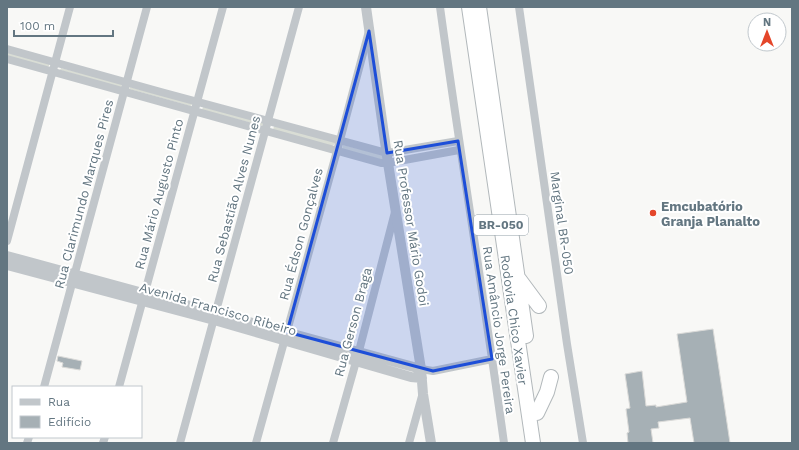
<svg xmlns="http://www.w3.org/2000/svg" width="799" height="450" font-family="'Work Sans',sans-serif">
<style>
.green{fill:#d9ddd5}
.building{fill:#a6b0b5;stroke:#dadad8}
.lines{fill:none;stroke-linecap:round;stroke-linejoin:round}
.motorway-casing{stroke:#b2b8bb;stroke-width:16}
.minor{stroke:#c1c6ca;stroke-width:8}
.tertiary{stroke:#c1c6ca;stroke-width:10}
.motorway{stroke:#fff;stroke-width:14}
.marked{fill:#1d4ed8;fill-opacity:0.2;stroke:#1d4ed8;stroke-width:3;stroke-linejoin:round}
.poi-dot{fill:#e4462a;stroke:#fff;stroke-width:1.5}
.labels{text-anchor:middle;dominant-baseline:central;stroke-width:4;stroke-linejoin:round;paint-order:stroke}
.shield{fill:#fff;stroke:#929fa7;stroke-width:1}
.shield-label{font-size:12px;font-weight:bold;fill:#637681}
.street-label{font-size:13px;fill:#637681;stroke:#fff}
.poi-label{font-size:13px;font-weight:bold;fill:#637681;stroke:#fff;text-anchor:start}
</style>
<rect width="100%" height="100%" fill="#f8f8f6"/>
<!-- green -->
<path class="green" d="M7,52l42,12v2l-1,1 -41,-9z
M61,68l59,15 2,3 -1,2 -61,-18z
M130,87l61,16 1,2 -2,1 -61,-17z
M203,107l60,15v4l-61,-16z
M274,126l61,16v2l-3,2 -59,-16z
M343,145l40,10v5l-41,-11z"/>
<!-- building -->
<path class="building" d="M713,329l17,114h-36l-4,-25 -32,4 1,6 -8,1 2,14h-25l-1,-10 2,-1 -3,-23 4,-1 -5,-34 17,-3 4,35 10,-1v2l31,-5 -10,-68z
M58,356l24,5 -2,9 -18,-3 1,-4 -6,-2z"/>
<g class="lines">
<!-- motorway casing -->
<g class="motorway-casing">
<path id="motorway" d="M469,7l64,436
M479,7l47,329
M519,279l20,27
M537,413l10,-21 4,-15"/>
</g>
<!-- minor -->
<path class="minor" d="M440,7c20,146 44,290 64,436
M519,7l48,337 16,99
M7,49l154,43 226,61 71,-12
M7,59l374,104h7l71,-13
M7,241l63,-234
M421,369l12,2 59,-12
M44,387l103,-380
M119,387l104,-380
M27,443l2,-6
M103,443l2,-6
M180,443l119,-436
M256,443l84,-303 29,-109
M333,443l26,-92 36,-139
M409,443l13,-47"/>
<!-- tertiary -->
<path class="tertiary" d="M366,7l22,156 33,206 2,25 8,49
M7,256l414,113
M7,265l207,55 197,57 11,1"/>
<!-- motorway -->
<use href="#motorway" class="motorway"/>
</g>
<!-- marked area -->
<path class="marked" d="M369,31l18,122 71,-12 34,218 -59,12 -146,-39z"/>
<!-- markers -->
<circle class="poi-dot" cx="653" cy="213" r="4"/>
<g class="labels">
<!-- shield labels -->
<rect class="shield" x="474" y="215" width="54" height="20" rx="3"/>
<g class="shield-label">
<text x="501" y="225">BR-050</text>
</g>
<!-- street labels -->
<g class="street-label">
<text transform="translate(84 194) rotate(-75)">Rua Clarimundo Marques Pires</text>
<text transform="translate(159 194) rotate(-75)">Rua Mário Augusto Pinto</text>
<text transform="translate(234 199) rotate(-75)">Rua Sebastião Alves Nunes</text>
<text transform="translate(411 223) rotate(81)">Rua Professor Mário Godoi</text>
<text transform="translate(562 223) rotate(82)">Marginal BR-050</text>
<text transform="translate(301 234) rotate(-75)">Rua Édson Gonçalves</text>
<text transform="translate(218 309) rotate(16)">Avenida Francisco Ribeiro</text>
<text transform="translate(514 320) rotate(82)">Rodovia Chico Xavier</text>
<text transform="translate(353 322) rotate(-75)">Rua Gerson Braga</text>
<text transform="translate(499 330) rotate(82)">Rua Amâncio Jorge Pereira</text>
</g>
<!-- poi labels -->
<g class="poi-label">
<text x="661" y="206">Emcubatório<tspan x="661" dy="15">Granja Planalto</tspan></text>
</g>
</g>
<!-- border -->
<rect width="799" height="450" fill="none" stroke="#637681" stroke-width="16"/>
<!-- legend -->
<rect x="12" y="386" width="130" height="52" fill="#ffffff" stroke="#c1c8cd"/>
<rect x="20" y="399" width="20" height="6" fill="#c1c6ca" stroke="#c1c8cd"/>
<text x="48" y="406" font-size="12" fill="#637681">Rua</text>
<rect x="20" y="416" width="20" height="12" fill="#a6b0b5" stroke="#c1c8cd"/>
<text x="48" y="426" font-size="12" fill="#637681">Edifício</text>
<!-- north arrow -->
<g transform="translate(767 32)"><circle r="19" fill="#ffffff" stroke="#c1c8cd"/>
<path d="M0-3L7 15L0 10L-7 15Z" fill="#e4462a"/>
<text y="-6" font-size="11" font-weight="bold" text-anchor="middle" fill="#637681">N</text>
</g>
<!-- scale -->
<path d="M14 30v6h99v-6" fill="none" stroke="#637681" stroke-width="2"/>
<text x="20" y="30" font-size="12" fill="#637681" stroke="#ffffff" stroke-width="3" paint-order="stroke">100 m</text>
</svg>
